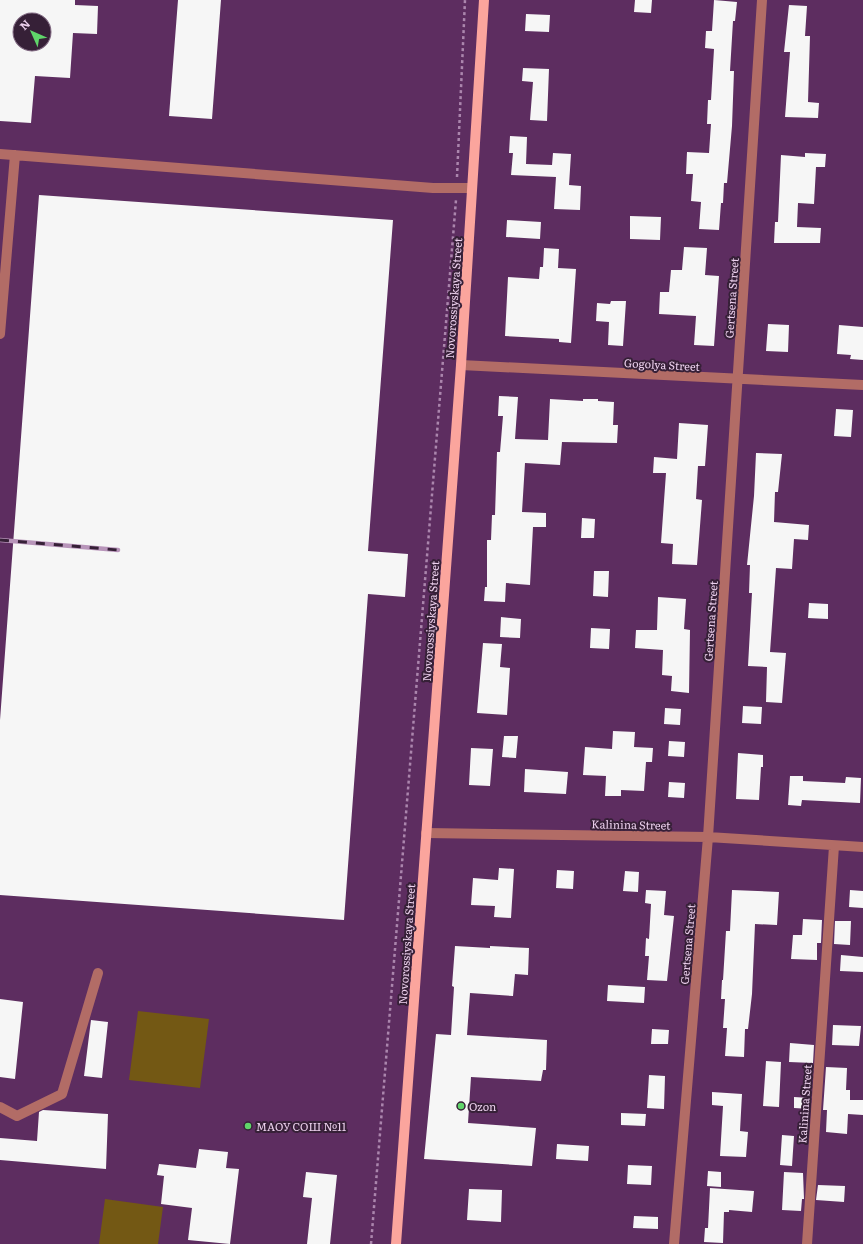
<svg xmlns="http://www.w3.org/2000/svg" width="863" height="1244" font-family="Literata,serif">
<style>
.green{fill:#735814}
.building{fill:#f6f6f6;fill-rule:evenodd}
.lines{fill:none;stroke-linecap:round;stroke-linejoin:round}
.path{stroke:#ab86ad;stroke-width:2.5;stroke-dasharray:3 3;stroke-linecap:butt}
.minor{stroke:#b26c66;stroke-width:10}
.major{stroke:#fba59d;stroke-width:10}
.rail-casing{stroke:#b895ba;stroke-width:4.5}
.rail{stroke:#362037;stroke-width:3;stroke-dasharray:9;stroke-linecap:butt}
.poi-dot{fill:#60d56a;stroke:#362037;stroke-width:1.5}
.labels{text-anchor:middle;dominant-baseline:central;stroke-width:4;stroke-linejoin:round;paint-order:stroke}
.street-label{font-size:11px;fill:#edd1ee;stroke:#362037}
.poi-label{font-size:11px;fill:#edd1ee;stroke:#362037;text-anchor:start}
</style>
<rect width="100%" height="100%" fill="#5d2d60"/>
<!-- green -->
<path class="green" d="M138,1011l71,8 -9,69 -71,-8z
M105,1199l58,8 -5,37h-59z"/>
<!-- building -->
<path class="building" d="M0,0h75v5l23,1 -1,28 -24,-1 -3,45 -35,-2 -4,47 -31,-2zM20,20h24v24h-24z
M178,0h43l-9,119 -43,-3z
M635,0h17l-1,13 -17,-1z
M714,0l23,2 -2,19h-2l-3,50h4l-2,55 -5,57h-3l-1,20h-2l-2,27 -20,-1 2,-27 -10,-1 2,-27h-7l1,-22 22,1 2,-29h-4l1,-24h3l3,-51 -9,-1 1,-17h6z
M789,5l18,1 -2,30h5l-2,66 11,1 -1,15 -33,-1 5,-65h-6z
M526,14l24,1 -1,17 -24,-1z
M523,68l26,1 -2,52 -17,-1 3,-38 -11,-1z
M510,136l17,1 -1,27 26,1 1,-12 18,1 -2,31 12,1 -1,24 -26,-1 2,-32 -45,-2 2,-22h-4z
M805,153l21,1 -1,13h-9l-2,37 -16,-1 -1,24 24,1 -1,15h-46l1,-21h3l3,-67 24,2z
M39,195l354,25 -25,331 40,3 -3,43 -37,-3 -24,326 -344,-25v-175z
M630,216l31,1 -1,23 -30,-1z
M507,220l34,2 -1,17 -34,-2z
M684,247l23,1 -2,27 14,1 -5,70 -20,-1 2,-29 -37,-2 1,-22h9l2,-22h11z
M544,248l15,1 -1,19 18,1 -5,74 -12,-1v-3l-54,-3 3,-59 31,2 1,-12h3z
M611,301h15l-3,45 -15,-1 1,-23 -13,-1 1,-18 13,1z
M768,324l21,1 -1,27 -22,-1z
M839,325l24,2v33l-13,-1 1,-4 -14,-1z
M499,396l19,1 -3,42 33,1 2,-41 33,2v-2h15v2l16,1 -1,23h5l-1,18 -55,-1 -2,23 -35,-2 -3,49 24,1v14h-13l-3,58 -24,-2 -1,19 -21,-1 1,-14h2v-47h4l1,-25h3l2,-63h3l3,-36h-5z
M836,409l17,1 -2,27 -17,-1z
M679,423l29,2 -3,41h-7l-2,33 6,1 -5,65 -25,-1 1,-20 -12,-1 5,-70h-13l1,-16 23,2z
M756,453l26,1 -4,38h-3l-1,30 35,3 -1,15 -14,-1 -2,30 -16,-1 -6,84 16,1 -4,50 -16,-1 1,-35 -19,-1 4,-73h-3l1,-28h-3l7,-69z
M582,518l13,1 -1,19h-13z
M594,571h15l-1,26 -15,-1z
M658,597l28,2 -2,30 6,1 -1,63 -18,-2 1,-15 -10,-1 1,-25 -28,-2 1,-18h21z
M809,603l19,1v15l-20,-1z
M501,617l20,2 -1,19 -20,-1z
M591,628l19,1 -1,20 -19,-1z
M483,643l19,1 -2,23 10,1 -3,47 -30,-2z
M743,706l19,1 -1,17 -19,-1z
M665,708l16,1 -1,16 -16,-1z
M613,731l22,1 -1,15 19,1 -1,14h-6l-2,29 -23,-1v6h-16l1,-20 -23,-1 2,-28 27,2z
M504,736h14l-2,22 -14,-1z
M669,741l16,1 -1,15 -16,-1z
M471,748l22,1 -3,37 -21,-1z
M738,753l25,2v12h-2l-2,33 -23,-1z
M525,769l43,3 -2,22 -42,-2z
M790,776h13v5l42,2 1,-6 15,1 -1,25 -58,-3 -1,6 -13,-1z
M669,782l16,1 -1,15 -16,-1z
M499,868l15,1 -3,49 -17,-1 1,-11 -24,-1 2,-27 25,2z
M557,870l17,1 -1,18 -17,-1z
M625,871l14,1 -1,20 -15,-1z
M646,890l20,1 -2,24 10,1 -7,65 -20,-1 2,-24h-4l1,-18 3,1 2,-35 -6,-1z
M732,890l47,2 -2,33 -22,-1 -3,70 -4,35h-3l-1,28 -19,-1 2,-28h-4l2,-29h-4l1,-19h1l3,-49h4z
M850,890l13,1v17l-14,-1z
M803,919l19,1 -1,23h-4v17l-26,-1 2,-24h9z
M835,921h16l-1,24 -16,-1z
M455,946l35,2v-2l39,2 -1,27 -13,-1 -2,22 -43,-3 -3,42 80,5 -1,30h-3l-2,11 -70,-4 -3,46 68,5 -4,38 -108,-7 12,-125 15,1 3,-48 -2,-1z
M841,955l22,2v15l-23,-1z
M608,985l37,2 -1,16 -37,-2z
M0,999l23,3 -8,77 -15,-2z
M91,1020l17,2 -6,56 -18,-2z
M833,1025l28,1 -2,20 -27,-1z
M652,1029l17,1 -1,14h-17z
M790,1043l24,2 -1,18 -24,-1z
M766,1061l15,1 -2,45 -16,-1z
M826,1067l21,1 -1,22h4v10h13v15l-15,-1 -1,20 -21,-2 1,-22h-4z
M649,1075l16,1 -1,33 -17,-1z
M712,1092l30,2 -2,37 8,1 -2,25 -26,-1 3,-50 -11,-1z
M794,1097l16,1v11l-16,-1z
M43,1110l65,4 -2,55 -106,-9v-22l37,3 2,-29z
M621,1113l25,1 -1,12 -24,-1z
M782,1135l12,1 -2,30 -12,-1z
M557,1144l32,2 -1,15 -32,-2z
M199,1149l29,3 -2,16 13,1 -9,75 -42,-4 4,-32 -31,-4 3,-28 -7,-1 2,-11 37,4z
M628,1165l24,1 -1,19 -24,-1z
M708,1171l13,1v15l-14,-1z
M306,1172l31,3 -7,69h-23l5,-46 -9,-1z
M784,1172l19,1 1,26h-2l-1,12 -19,-1z
M818,1185l27,1 -1,16 -28,-2z
M710,1188l44,3 -2,21 -23,-2v2h-5l-1,31 -19,-1 1,-14h3z
M469,1189l33,1 -1,32 -34,-2z
M634,1216l24,1v12l-25,-1z"/>
<g class="lines">
<!-- path -->
<path class="path" d="M457,177l8,-177
M371,1244l85,-1044"/>
<!-- minor -->
<path class="minor" d="M0,154l433,34h39
M0,334l15,-179
M461,365l402,20
M426,833l282,4 155,10
M0,1107l17,9 45,-22 36,-121
M674,1244l34,-407 54,-837
M807,1244l27,-398"/>
<!-- major -->
<path class="major" d="M396,1244l65,-879 23,-365"/>
<!-- rail casing -->
<g class="rail-casing">
<path id="rail" d="M0,540l118,10"/>
</g>
<!-- rail -->
<use href="#rail" class="rail"/>
</g>
<!-- markers -->
<g class="poi-dot">
<circle cx="461" cy="1106" r="4"/>
<circle cx="248" cy="1126" r="4"/>
</g>
<g class="labels">
<!-- street labels -->
<g class="street-label">
<text transform="translate(453 298) rotate(-86)">Novorossiyskaya Street</text>
<text transform="translate(731 298) rotate(-86)">Gertsena Street</text>
<text transform="translate(662 364) rotate(3)">Gogolya Street</text>
<text transform="translate(430 621) rotate(-86)">Novorossiyskaya Street</text>
<text transform="translate(710 621) rotate(-86)">Gertsena Street</text>
<text transform="translate(631 824) rotate(1)">Kalinina Street</text>
<text transform="translate(406 944) rotate(-86)">Novorossiyskaya Street</text>
<text transform="translate(687 944) rotate(-85)">Gertsena Street</text>
<text transform="translate(804 1104) rotate(-86)">Kalinina Street</text>
</g>
<!-- poi labels -->
<g class="poi-label">
<text x="469" y="1106">Ozon</text>
<text x="256" y="1126">МАОУ СОШ №11</text>
</g>
</g>
<!-- north arrow -->
<g transform="translate(32 32) rotate(315)"><circle r="19" fill="#362037" stroke="#7f6780"/>
<path d="M0-3L7 15L0 10L-7 15Z" fill="#60d56a"/>
<text y="-6" font-size="11" font-weight="bold" text-anchor="middle" fill="#edd1ee">N</text>
</g>
</svg>
